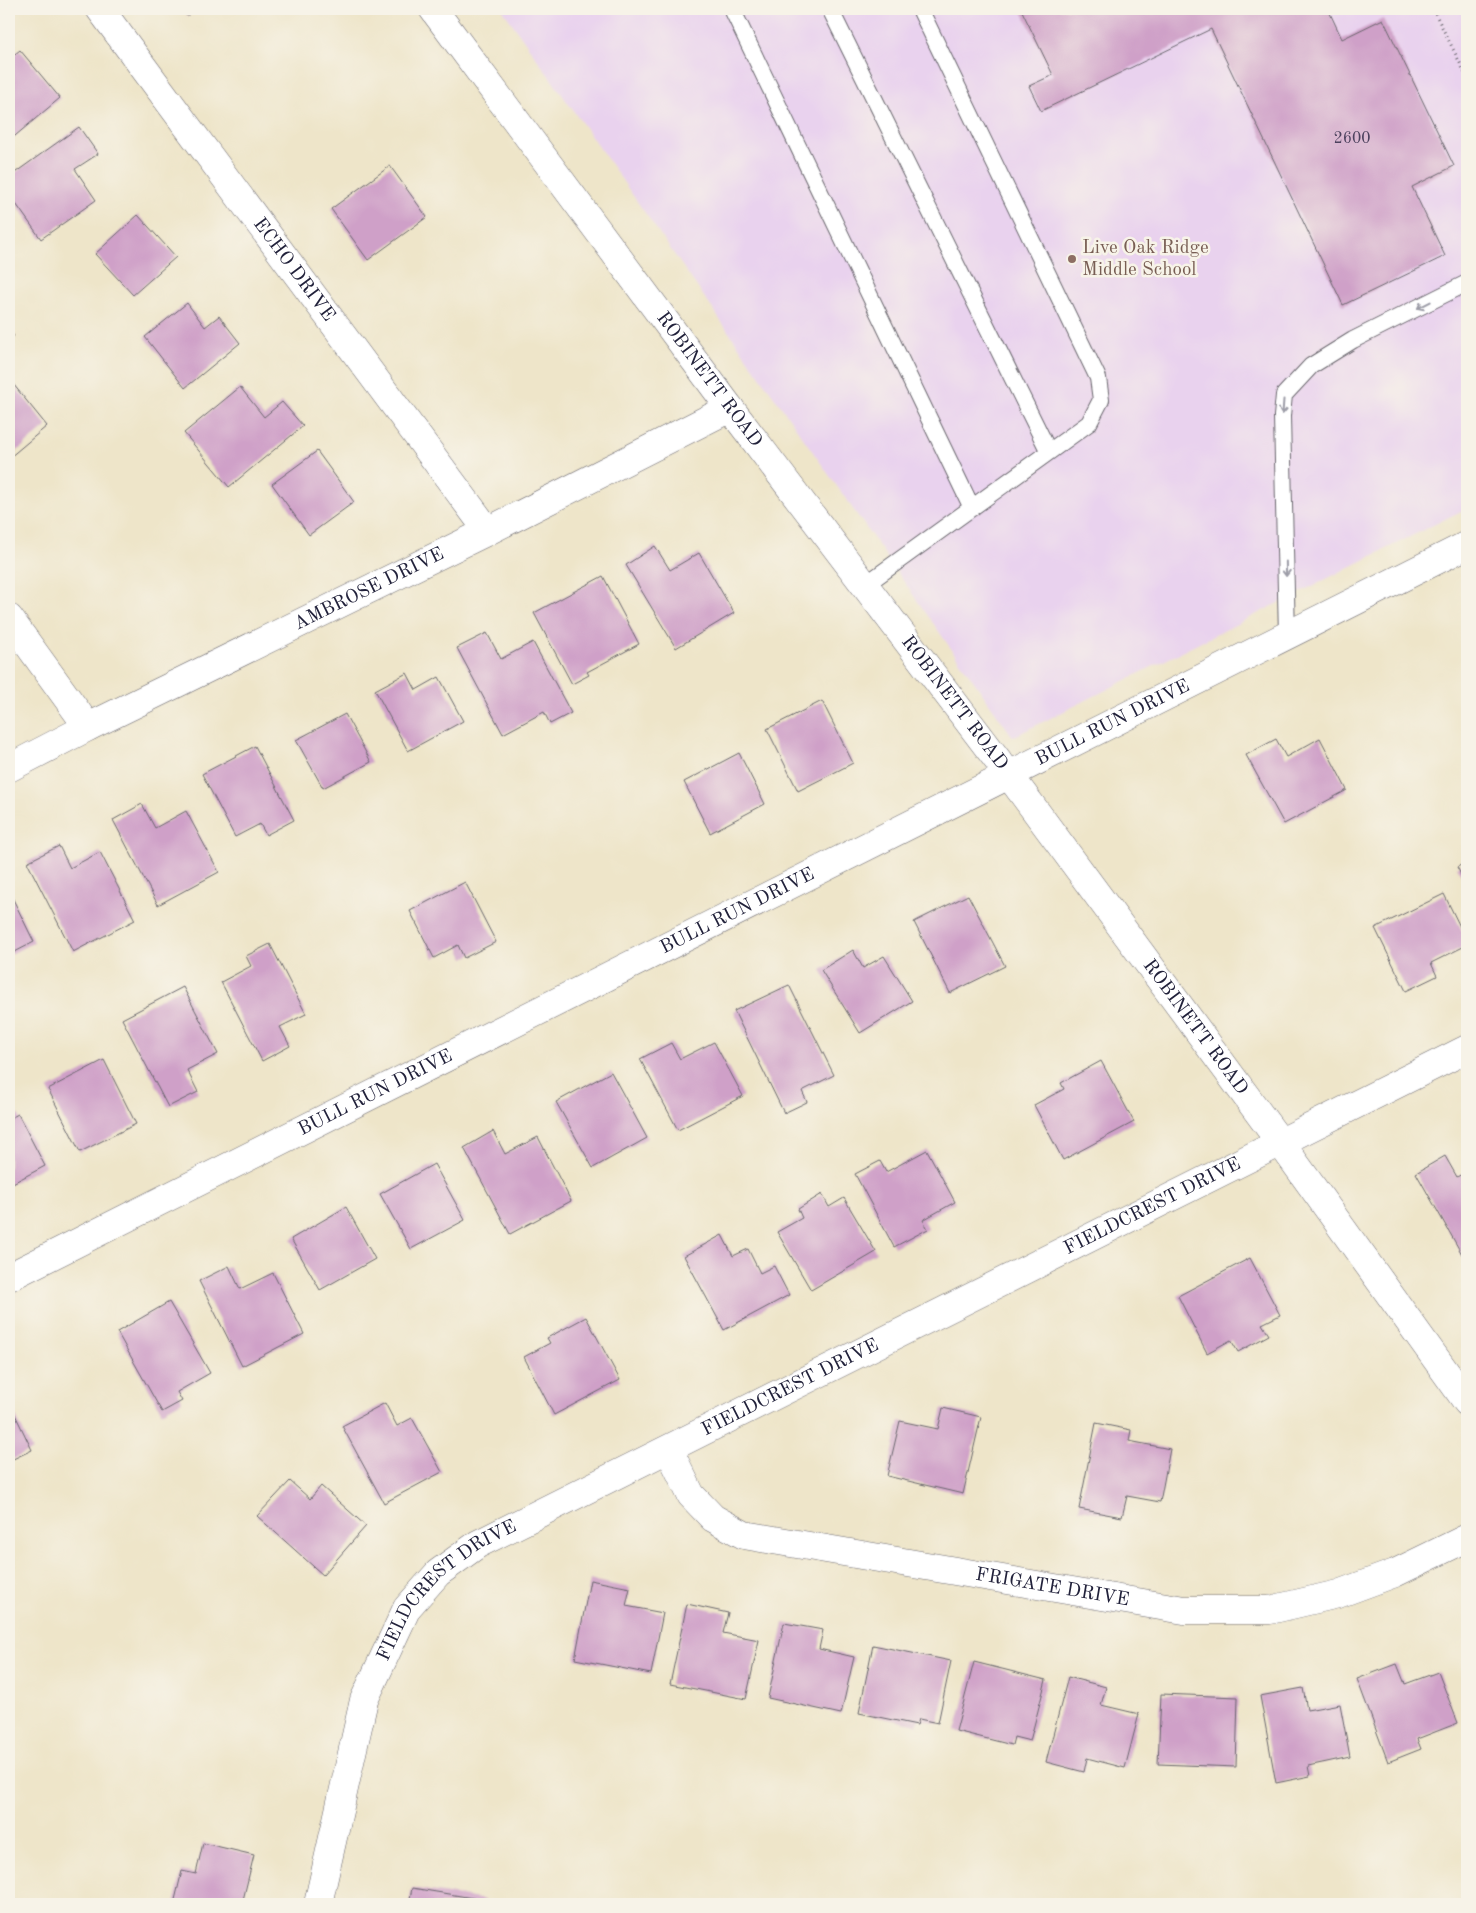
<svg xmlns="http://www.w3.org/2000/svg" width="1476" height="1913" font-family="'Old Standard TT',serif">
<style>
.built{fill:#e9d2ee}
.building{fill:#cfa0c8}
.lines{fill:none;stroke-linecap:round;stroke-linejoin:round}
.lane-casing{stroke:#69666d;stroke-width:18}
.street-casing{stroke:#69666d;stroke-width:29}
.secondary-casing{stroke:#69666d;stroke-width:29}
.path{stroke:#69666d;stroke-width:3;stroke-dasharray:1 4;stroke-linecap:butt}
.lane{stroke:#fff;stroke-width:16}
.street{stroke:#fff;stroke-width:28}
.secondary{stroke:#fff;stroke-width:28}
.oneway{stroke:#9c9ca7}
.education-dot{fill:#8d6e63;stroke:#f7f3e8;stroke-width:2}
.labels{text-anchor:middle;dominant-baseline:central;stroke-width:5;stroke-linejoin:round;paint-order:stroke}
.number-label{font-size:16px;fill:#4d425e}
.education-label{font-size:19px;fill:#785e54;stroke:#f7f3e8;text-anchor:start}
.street-label{font-size:19px;fill:#22223b;stroke:#f7f3e8}
</style>
<rect width="100%" height="100%" fill="#f7f3e8"/>
<filter id="ink" filterUnits="userSpaceOnUse"><feTurbulence type="fractalNoise" baseFrequency=".02" numOctaves="2"/><feDisplacementMap in="SourceGraphic" scale="10" xChannelSelector="R" yChannelSelector="G"/><feConvolveMatrix kernelMatrix="1 2 1 2 8 2 1 2 1" color-interpolation-filters="sRGB"/></filter>
<filter id="wash" filterUnits="userSpaceOnUse"><feTurbulence type="fractalNoise" baseFrequency=".0096" numOctaves="4" result="noise"/><feDisplacementMap in="SourceGraphic" scale="20" xChannelSelector="R" yChannelSelector="G"/><feGaussianBlur stdDeviation="1.12" result="paint"/><feColorMatrix in="noise" values="0 0 0 0 0 0 0 0 0 0 0 0 0 0 0 0 0 1.4 0 .05"/><feComposite in="paint" operator="in"/></filter>
<g filter="url(#wash)">
<rect width="100%" height="100%" fill="#eee5c9"/>
<!-- built -->
<path class="built" d="M502,9h965v499l-454,229z"/>
<g id="blocks">
<!-- building -->
<path class="building" d="M181,9h15l-9,7z
M1021,9h307l14,30 41,-20 71,147 -42,21 33,69 -102,49 -132,-276 -170,82 -12,-25 24,-11z
M20,50l40,48 -51,43v-82z
M79,127l19,27 -23,15 21,31 -55,39 -32,-45v-17z
M390,166l37,51 -59,43 -37,-51z
M138,215l38,42 -43,38 -38,-41z
M187,303l18,24 14,-11 21,27 -55,45 -40,-51z
M9,330l5,6 -5,4z
M9,379l38,47 -38,32z
M240,387l24,30 18,-15 21,24 -74,61 -45,-54z
M317,451l37,51 -45,33 -37,-51z
M655,546l15,24 29,-17 35,60 -58,35 -50,-83z
M603,576l36,68 -52,28 2,3 -17,9 -38,-71z
M487,633l14,26 32,-17 38,71 -21,11 -6,-12 -41,22 -46,-86z
M407,673l9,17 23,-13 24,44 -55,30 -33,-61z
M822,701l31,62 -55,28 -31,-62z
M345,714l26,48 -48,26 -27,-48z
M1320,738l27,52 -63,34 -38,-69 30,-16 10,18z
M255,746l39,74 -28,15 -6,-11 -25,13 -33,-63z
M739,753l26,51 -55,29 -26,-51z
M142,804l13,24 31,-17 33,61 -61,33 -45,-85z
M59,846l11,22 30,-16 35,68 -62,32 -46,-90z
M1467,862v24l-10,-19z
M465,882l31,60 -32,16 -6,-13 -24,13 -24,-47z
M9,891l25,51 -25,13z
M1444,894l23,47v4l-36,18 6,13 -31,15 -31,-63z
M968,895l37,71 -55,27 -36,-71z
M270,944l36,70 -26,13 10,19 -28,15 -41,-79 30,-16 -5,-10z
M853,950l10,18 21,-12 28,45 -52,32 -39,-63z
M789,985l45,90 -32,16 5,11 -23,11 -50,-102z
M183,987l35,67 -31,16 11,22 -30,15 -46,-88z
M714,1042l29,54 -65,34 -38,-71 31,-16 9,16z
M104,1060l32,64 -56,28 -32,-63z
M1101,1061l33,61 -71,38 -29,-55 30,-16 -3,-6z
M611,1072l36,66 -54,30 -37,-66z
M18,1114l27,52 -36,19v-66z
M493,1131l12,23 33,-17 33,64 -61,33 -46,-86z
M927,1150l28,52 -32,18 5,9 -34,18 -39,-73 25,-13 6,11z
M1445,1156l12,21 10,-6v82l-4,3 -47,-83z
M434,1164l31,56 -54,29 -31,-55z
M822,1194l7,13 15,-9 32,54 -65,38 -34,-58 25,-14 -4,-9z
M346,1207l29,52 -55,31 -29,-51z
M722,1235l11,21 15,-7 12,24 14,-7 15,29 -65,35 -40,-74z
M1250,1258l30,57 -18,9 7,11 -31,17 -7,-12 -24,13 -29,-57z
M229,1266l11,23 33,-16 31,61 -62,32 -43,-85z
M169,1302l41,71 -33,19 5,9 -20,11 -45,-80z
M586,1317l34,63 -66,35 -30,-58 26,-14 -3,-5z
M9,1402l23,48 -23,11z
M385,1403l12,23 15,-8 30,54 -58,31 -42,-77z
M943,1408l38,9 -18,77 -76,-18 13,-55 38,8z
M1096,1423l35,7 -2,11 41,8 -10,53 -33,-6 -5,21 -43,-8z
M290,1481l20,18 11,-13 45,40 -43,49 -66,-59z
M590,1580l40,8 -4,18 37,7 -12,61 -76,-15z
M687,1604l41,9 -5,20 36,7 -13,59 -76,-15z
M784,1623l39,7 -4,19 35,8 -13,57 -73,-16z
M873,1645l78,16 -13,62 -19,-4 -2,6 -58,-12z
M974,1662l72,18 -16,61 -16,-4 -2,8 -56,-14z
M1397,1664l8,20 33,-12 20,51 -41,16 4,10 -33,13 -31,-83z
M1068,1677l38,10 -5,18 38,9 -14,54 -38,-10 -3,14 -38,-10z
M1303,1688l4,22 33,-6 10,53 -42,9 2,10 -34,7 -16,-87z
M1161,1694l77,3 -2,70 -78,-3z
M203,1843l51,12 -12,49h-68l8,-33 14,3z
M412,1888l73,12 -1,4h-75z"/>
</g>
</g>
<g filter="url(#ink)">
<use href="#blocks" fill-opacity="0" stroke="#69666d" stroke-width="1"/>
<g class="lines">
<!-- lane casing -->
<g class="lane-casing">
<path id="lane" d="M732,9l240,499
M830,9l219,443
M865,585l224,-162 12,-23 -3,-22 -178,-369
M1287,636l-5,-220 2,-21 27,-29 42,-26 114,-57"/>
</g>
<!-- street casing -->
<g class="street-casing">
<g id="street">
<path id="s1" d="M100,9l388,522"/>
<path d="M9,618l79,109"/>
<path id="s2" d="M9,768l79,-41 400,-196 242,-123"/>
<path id="s3" d="M9,1277l1458,-732"/>
<path id="s4" d="M669,1450l22,45 22,23 31,17 440,75h86l68,-16 57,-21 72,-35"/>
<path id="s5" d="M318,1904l46,-204 43,-92 31,-35 40,-29 989,-495"/>
</g>
</g>
<!-- secondary casing -->
<g class="secondary-casing">
<g id="secondary">
<path id="s6" d="M433,9l297,399 279,367 271,367 187,260"/>
</g>
</g>
<!-- path -->
<path class="path" d="M1433,9l34,68"/>
<!-- lane -->
<use href="#lane" class="lane"/>
<!-- street -->
<use href="#street" class="street"/>
<!-- secondary -->
<use href="#secondary" class="secondary"/>
</g>
<!-- one-way arrows -->
<defs><path id="oneway-shaft" d="M-6 0H5M1.5-3L5.5 0L1.5 3" fill="none" stroke-width="1.6" stroke-linecap="round" stroke-linejoin="round" transform="scale(1.25)"/></defs>
<g class="oneway">
<use href="#oneway-shaft" transform="translate(1424 305) rotate(153)"/>
<use href="#oneway-shaft" transform="translate(1283 407) rotate(94)"/>
<use href="#oneway-shaft" transform="translate(1286 569) rotate(89)"/>
</g>
</g>
<!-- markers -->
<circle class="education-dot" cx="1072" cy="259" r="5"/>
<g class="labels">
<!-- number labels -->
<g class="number-label">
<text x="1352" y="139">2600</text>
</g>
<!-- education labels -->
<g class="education-label">
<text x="1082" y="248">Live Oak Ridge<tspan x="1082" dy="22">Middle School</tspan></text>
</g>
<!-- street labels -->
<g class="street-label">
<text stroke="none"><textPath href="#s1" startOffset="325">ECHO DRIVE</textPath></text>
<text stroke="none"><textPath href="#s6" startOffset="462">ROBINETT ROAD</textPath></text>
<text stroke="none"><textPath href="#s2" startOffset="402">AMBROSE DRIVE</textPath></text>
<text stroke="none"><textPath href="#s6" startOffset="868">ROBINETT ROAD</textPath></text>
<text stroke="none"><textPath href="#s3" startOffset="1235">BULL RUN DRIVE</textPath></text>
<text stroke="none"><textPath href="#s3" startOffset="815">BULL RUN DRIVE</textPath></text>
<text stroke="none"><textPath href="#s6" startOffset="1272">ROBINETT ROAD</textPath></text>
<text stroke="none"><textPath href="#s3" startOffset="410">BULL RUN DRIVE</textPath></text>
<text stroke="none"><textPath href="#s5" startOffset="1161">FIELDCREST DRIVE</textPath></text>
<text stroke="none"><textPath href="#s5" startOffset="756">FIELDCREST DRIVE</textPath></text>
<text stroke="none"><textPath href="#s4" startOffset="430">FRIGATE DRIVE</textPath></text>
<text stroke="none"><textPath href="#s5" startOffset="351">FIELDCREST DRIVE</textPath></text>
</g>
</g>
<!-- margin -->
<rect width="1476" height="1913" fill="none" stroke="#f7f3e8" stroke-width="30"/>
</svg>
